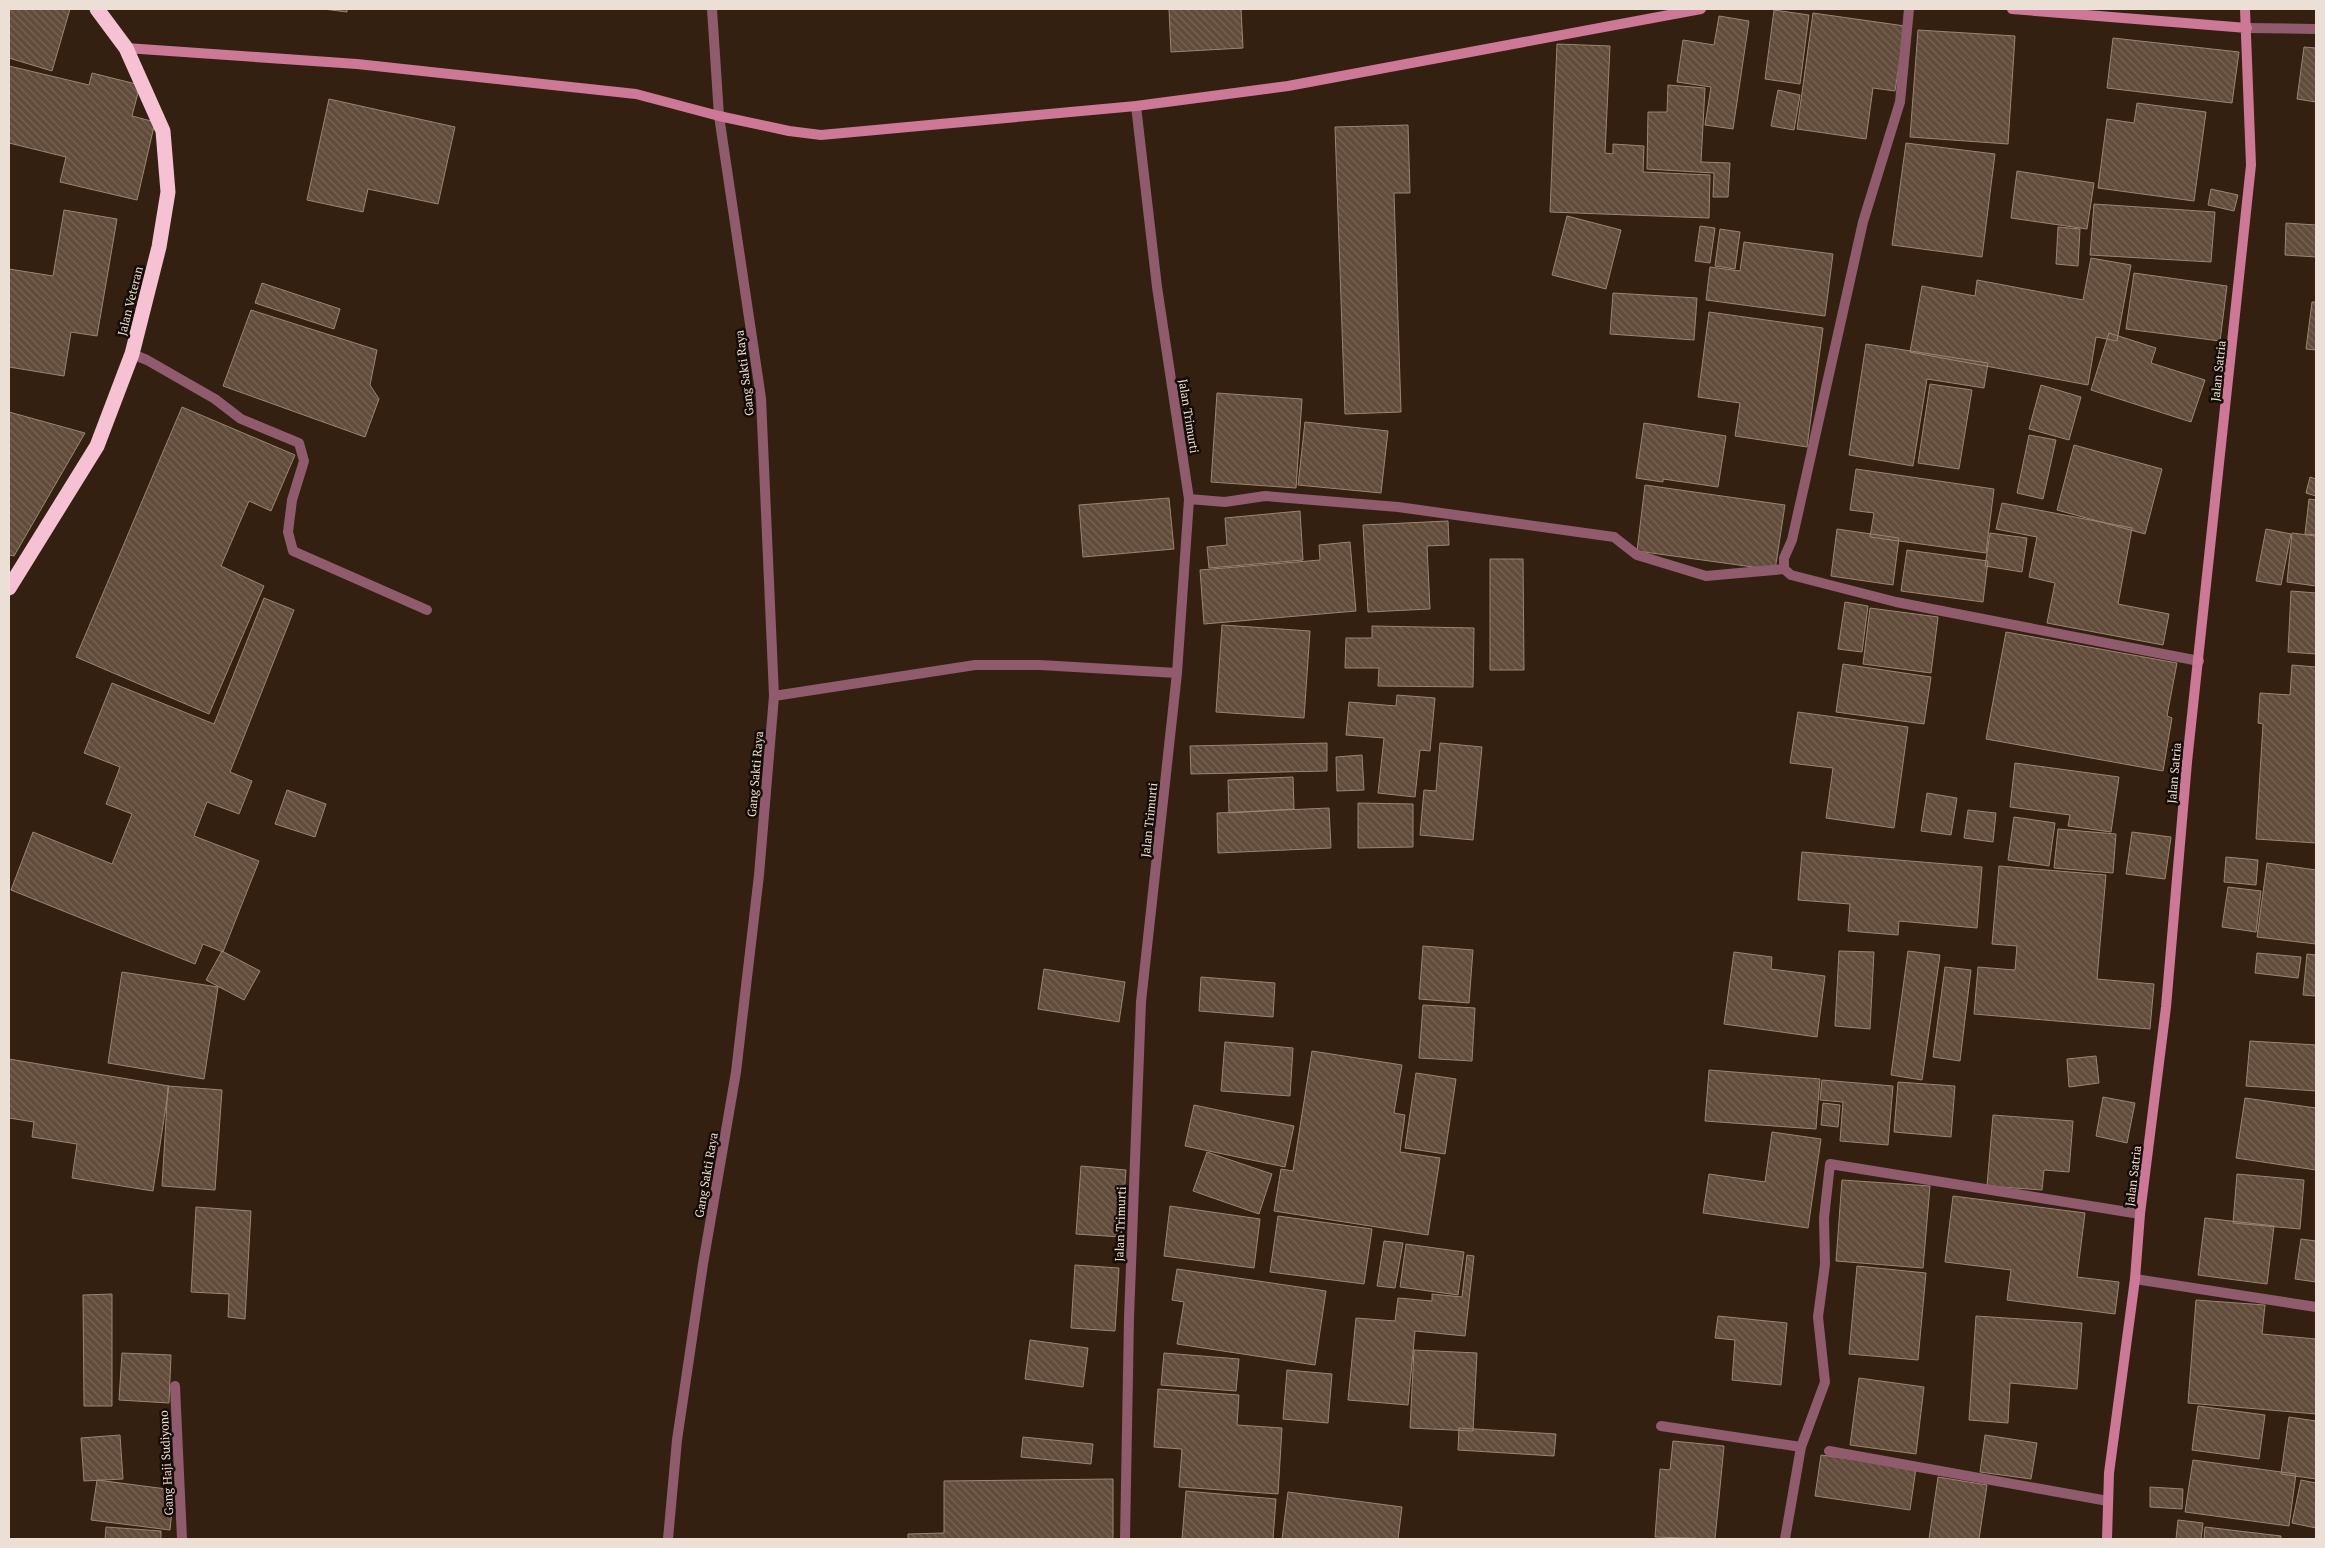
<svg xmlns="http://www.w3.org/2000/svg" width="2325" height="1548" font-family="'PT Serif',serif">
<style>
.building{fill:url(#building-back-hatch);stroke:#9c8472}
.lines{fill:none;stroke-linecap:round;stroke-linejoin:round}
.street{stroke:#8f5b6d;stroke-width:10}
.secondary{stroke:#cc7896;stroke-width:10}
.highway{stroke:#f6c1d2;stroke-width:15}
.labels{text-anchor:middle;dominant-baseline:central;stroke-width:5;stroke-linejoin:round;paint-order:stroke}
.street-label{font-size:12px;fill:#ecdfd5;stroke:#150c06}
</style>
<defs>
<pattern id="building-back-hatch" width="6" height="6" patternUnits="userSpaceOnUse" patternTransform="scale(1.25)"><rect width="6" height="6" fill="#614b3a"/><path d="M-1 5l2 2M0 0l6 6M5-1l2 2" fill="none" stroke="#786456"/></pattern>
</defs>
<rect width="100%" height="100%" fill="#332010"/>
<!-- building -->
<path class="building" d="M9,9h61l-18,62 -43,-13z
M323,9h24v3z
M1169,9h72l2,39 -72,4z
M1774,10l35,5 -9,69 -35,-5z
M1813,13l92,13 -10,65 -22,-3 -7,51 -69,-10z
M1719,16l30,5 -16,108 -28,-4 6,-38 -34,-5 6,-42 31,5z
M1918,30l97,6 -7,108 -98,-7z
M2113,38l126,14 -7,51 -125,-15z
M1557,44l53,2 -5,107 8,1v-10l31,2 -1,26 67,3 -1,43 -159,-6z
M2304,47l12,1v54l-19,-3z
M9,66l80,19 3,-12 48,12 -8,31 23,6 -18,78 -77,-18 6,-25 -57,-14z
M1668,85l37,3 -4,74 29,1 -2,34h-15l1,-24 -67,-4 1,-57h19z
M1778,90l22,5 -6,35 -23,-4z
M329,99l126,28 -17,77 -70,-15 -5,23 -56,-12z
M2137,103l69,9 -12,89 -96,-13 9,-69 27,4z
M1408,125l2,68h-16l7,219 -56,2 -10,-287z
M1906,143l89,11 -13,103 -90,-12z
M2017,171l77,12 -7,46 -76,-11z
M2211,189l27,6 -4,16 -26,-6z
M2094,204l121,8 -4,50 -121,-7z
M64,210l53,9 -20,117 -26,-4 -7,44 -55,-9v-98l44,7z
M1567,216l54,14 -15,59 -54,-14z
M2286,223l30,2v32l-31,-2z
M1700,226l15,2 -5,35 -15,-2z
M2058,227l22,2 -2,37 -22,-2z
M1720,229l20,3 -5,37 -20,-3z
M1744,242l89,12 -8,62 -119,-16 4,-33 30,4z
M2091,258l40,7 -14,76 -21,-4 -8,48 -178,-33 12,-66 53,10 2,-16 106,20z
M2134,273l93,13 -7,55 -94,-12z
M262,283l78,26 -6,20 -79,-26z
M1613,293l84,5 -3,42 -84,-6z
M2312,302h4v48l-10,-1z
M251,310l126,40 -7,35 9,14 -14,38 -142,-51z
M1709,312l114,16 -16,119 -72,-11 5,-33 -42,-6z
M2109,333l47,15 -5,15 54,17 -14,42 -100,-32z
M1866,344l122,19 -4,25 -57,-9 -14,87 -64,-11z
M1930,384l42,6 -13,79 -41,-6z
M2041,385l40,12 -12,43 -40,-11z
M1217,393l85,6 -6,89 -85,-6z
M182,407l113,48 -24,56 -22,-10 -28,65 43,20 -55,128 -133,-57z
M9,412l76,21 -71,123 -5,-1z
M1305,422l83,9 -7,62 -83,-8z
M1644,423l82,13 -8,51 -55,-8v3l-27,-4z
M2029,435l27,5 -13,59 -26,-6z
M2074,445l88,24 -17,65 -88,-24z
M1856,469l138,20 -8,64 -116,-16 4,-24 -24,-3z
M2310,477l6,2v17l-10,-3z
M1645,485l140,20 -10,65 -138,-19z
M1169,498l5,51 -91,8 -4,-52z
M2309,499l7,1v35l-11,-1z
M2002,503l130,25 -14,76 51,10 -6,31 -116,-22 8,-40 -26,-6 8,-40 -41,-8z
M1300,511l3,49 -94,8 -2,-21 20,-2 -2,-27z
M1448,521l1,24 -22,1 3,63 -62,3 -5,-87z
M1837,529l62,9 -6,47 -62,-9z
M2266,529l25,5 -10,51 -25,-4z
M1990,533l37,5 -5,34 -37,-6z
M2292,533l24,3v50l-29,-4z
M1350,542l6,69 -152,13 -4,-54 120,-10 -1,-15z
M1907,550l81,11 -5,41 -82,-11z
M1490,559h33l1,111h-34z
M2291,591l25,2v61l-28,-2z
M264,598l30,12 -64,162 22,9 -13,33 -32,-12 -13,34 65,25 -36,91 -20,-8 -8,20 -184,-74 22,-58 79,32 20,-50 -26,-10 14,-37 -36,-14 28,-70 102,41z
M1845,602l23,4 -6,46 -24,-3z
M1870,608l68,9 -7,56 -68,-9z
M1222,625l88,6 -6,87 -88,-6z
M1372,626l102,2 -1,59 -95,-1 1,-18h-34l1,-30h26z
M2006,632l171,31 -10,53 5,2 -9,53 -177,-32z
M1843,664l88,13 -7,47 -88,-12z
M2292,665l24,2v176l-60,-4 7,-115 -5,-1 2,-30 30,2z
M1397,695l38,3 -5,53 -10,-1 -5,47 -37,-4 6,-55 -38,-3 3,-33 47,4z
M1798,712l110,15 -14,101 -68,-10 7,-50 -43,-5z
M1327,743v28l-136,3 -1,-28z
M1440,743l42,4 -9,93 -53,-5 4,-45 12,1z
M1362,755l2,35 -27,1 -1,-34z
M2015,763l104,14 -8,55 -43,-6 2,-11 -60,-8z
M1293,777l1,32 -65,4 -1,-33z
M287,790l39,14 -11,33 -40,-13z
M1927,793l30,5 -6,37 -30,-4z
M1358,803l55,1v43l-55,1z
M1329,808l2,40 -113,5 -1,-40z
M1968,810l28,3 -3,29 -29,-4z
M2014,817l41,6 -6,43 -41,-6z
M2058,829l58,5 -3,39 -59,-5z
M2132,832l39,5 -6,42 -39,-5z
M1802,852l180,15 -5,61 -78,-7 -1,14 -50,-4 2,-27 -52,-4z
M2226,857l32,3 -2,25 -32,-3z
M2267,863l49,7v74l-59,-7z
M1999,866l107,9 -9,104 57,5 -4,45 -176,-15 4,-47 37,3 2,-24 -25,-2z
M2228,887l33,4 -5,41 -34,-5z
M1423,946l50,4 -4,53 -50,-4z
M222,951l38,20 -16,29 -38,-20z
M1839,951l35,1 -4,77 -35,-3z
M1908,951l32,4 -18,125 -31,-5z
M1734,952l38,5 -1,12 54,7 -8,61 -93,-13z
M2257,953l44,4 -3,21 -43,-5z
M2307,954l9,1v41l-13,-1z
M1945,967l26,3 -11,91 -27,-4z
M1044,969l81,13 -6,40 -81,-13z
M122,972l96,15 -14,92 -96,-16z
M1201,977l74,6 -2,34 -74,-6z
M1423,1005l52,3 -3,53 -53,-3z
M2250,1041l66,4v46l-70,-5z
M1225,1042l68,6 -3,48 -69,-5z
M1312,1051l90,14 -8,48 11,2 -5,37 40,6 -12,77 -154,-24 7,-42 12,2z
M2096,1056l3,27 -30,4 -2,-28z
M9,1059l160,27 -16,105 -81,-13 5,-34 -45,-7 2,-15 -25,-4z
M1709,1070l111,9 -4,50 -111,-8z
M1416,1073l40,6 -11,75 -40,-6z
M1822,1080l71,6 -5,59 -48,-4 3,-39 -23,-2z
M1898,1082l57,4 -4,51 -57,-5z
M168,1086l54,4 -7,100 -53,-4z
M2103,1097l32,6 -8,40 -31,-7z
M2245,1098l71,10v62l-80,-12z
M1823,1103l17,2 -2,22 -17,-2z
M1194,1105l100,21 -9,41 -100,-21z
M1993,1115l80,6 -4,51 -25,-2 -2,20 -55,-4z
M1772,1132l49,7 -13,89 -105,-15 6,-39 56,8z
M1207,1152l65,22 -13,40 -66,-23z
M1081,1166l45,4 -5,67 -45,-3z
M2237,1174l67,6 -4,49 -67,-6z
M1842,1180l88,6 -7,82 -87,-7z
M1953,1196l132,17 -8,64 42,5 -4,32 -108,-14 4,-30 -66,-8z
M1170,1206l90,13 -6,49 -90,-12z
M196,1207l55,4 -6,108 -17,-2 1,-23 -38,-2z
M1278,1216l94,13 -8,55 -94,-12z
M2205,1218l69,8 -7,58 -69,-9z
M2301,1239l15,2v41l-21,-3z
M1384,1241l19,2 -8,45 -18,-2z
M1406,1244l58,8 -6,43 -58,-8z
M1467,1255l7,1 -9,80 -50,-5 -7,74 -60,-5 8,-82 39,3 3,-23 34,3v-7l30,3z
M1075,1265l44,3 -4,63 -44,-3z
M1857,1266l69,7 -8,87 -69,-6z
M1177,1269l149,22 -11,74 -138,-21 7,-42 -12,-2z
M112,1294v112h-28l-1,-111z
M2196,1300l69,5 -3,29 54,5v75l-128,-11z
M1718,1316l69,7 -6,62 -49,-5 3,-40 -20,-2z
M1976,1316l106,7 -5,66 -67,-6 -2,40 -39,-3z
M1030,1340l58,8 -5,39 -58,-8z
M1414,1350l63,3 -4,78 -63,-3z
M122,1353l49,2 -2,48 -50,-3z
M1164,1353l75,6 -3,32 -75,-6z
M1287,1370l45,4 -4,49 -45,-4z
M1859,1378l65,9 -8,67 -66,-9z
M1158,1389l81,6 -2,30 45,3 -4,66 -99,-7 3,-38 -28,-2z
M2198,1406l67,9 -6,44 -67,-9z
M2289,1417l27,4v58l-35,-5z
M1459,1428l97,6 -2,22 -96,-6z
M120,1435l3,44 -39,2 -3,-43z
M1985,1435l52,8 -6,36 -51,-7z
M1023,1437l70,7 -2,20 -70,-7z
M1673,1441l51,5 -9,93 -60,-2 5,-68 10,1z
M1821,1455l95,13 -6,42 -95,-14z
M2193,1460l103,14 -7,52 -104,-14z
M1938,1477l49,8 -8,54h-50z
M1113,1479v60h-205v-5l36,-1v-52z
M97,1480l77,10 -4,40 -79,-10z
M2301,1480l15,3v45l-24,-5z
M2150,1487l33,2 -1,20 -32,-2z
M1186,1491l90,8 -3,40h-91z
M1288,1492l114,15 -4,32h-116z
M2178,1520l25,3 -2,16h-25z
M106,1527l55,4v8h-56z
M2205,1527l76,9v3h-77z"/>
<g class="lines">
<!-- street -->
<path class="street" d="M1909,9l-9,93 -37,120 -71,318 -8,18v11l7,6 105,27 303,59
M2247,28l69,1
M132,354l15,6 68,39 26,20 58,24 5,18 -12,39 -4,32 5,19 134,59
M1189,499l36,3 40,-6 133,11 216,30 23,18 69,21 78,-7
M774,696l201,-31h65l137,8
M2135,1279l181,28
M175,1386l7,153
M1661,1426l140,21
M1829,1451l279,50
M668,1539l9,-99 26,-176 33,-192 23,-197 15,-179 -13,-298 -42,-282 -7,-107
M1125,1539l4,-221 12,-316 36,-329 12,-174 -32,-212 -21,-181
M1785,1539l16,-92 24,-65 -7,-65 7,-53 -1,-46 6,-54 310,50"/>
<!-- secondary -->
<path class="secondary" d="M2012,9l235,19
M126,48l231,16 279,30 83,22 70,15 32,4 315,-29 152,-20 413,-77
M2107,1539l2,-66 26,-194 5,-65 26,-207 21,-245 64,-597 -6,-156"/>
<!-- highway -->
<path class="highway" d="M9,588l88,-142 35,-92 27,-107 9,-55 -5,-61 -37,-83 -29,-39"/>
</g>
<g class="labels">
<!-- street labels -->
<g class="street-label">
<text transform="translate(130 301) rotate(-76)">Jalan Veteran</text>
<text transform="translate(2218 371) rotate(-84)">Jalan Satria</text>
<text transform="translate(744 373) rotate(-97)">Gang Sakti Raya</text>
<text transform="translate(1189 416) rotate(81)">Jalan Trimurti</text>
<text transform="translate(2174 773) rotate(-85)">Jalan Satria</text>
<text transform="translate(755 774) rotate(-85)">Gang Sakti Raya</text>
<text transform="translate(1149 820) rotate(-84)">Jalan Trimurti</text>
<text transform="translate(706 1175) rotate(-80)">Gang Sakti Raya</text>
<text transform="translate(2133 1176) rotate(-83)">Jalan Satria</text>
<text transform="translate(1120 1224) rotate(-88)">Jalan Trimurti</text>
<text transform="translate(166 1463) rotate(-93)">Gang Haji Sudiyono</text>
</g>
</g>
<!-- border -->
<rect width="2325" height="1548" fill="none" stroke="#ecdfd5" stroke-width="20"/>
</svg>
